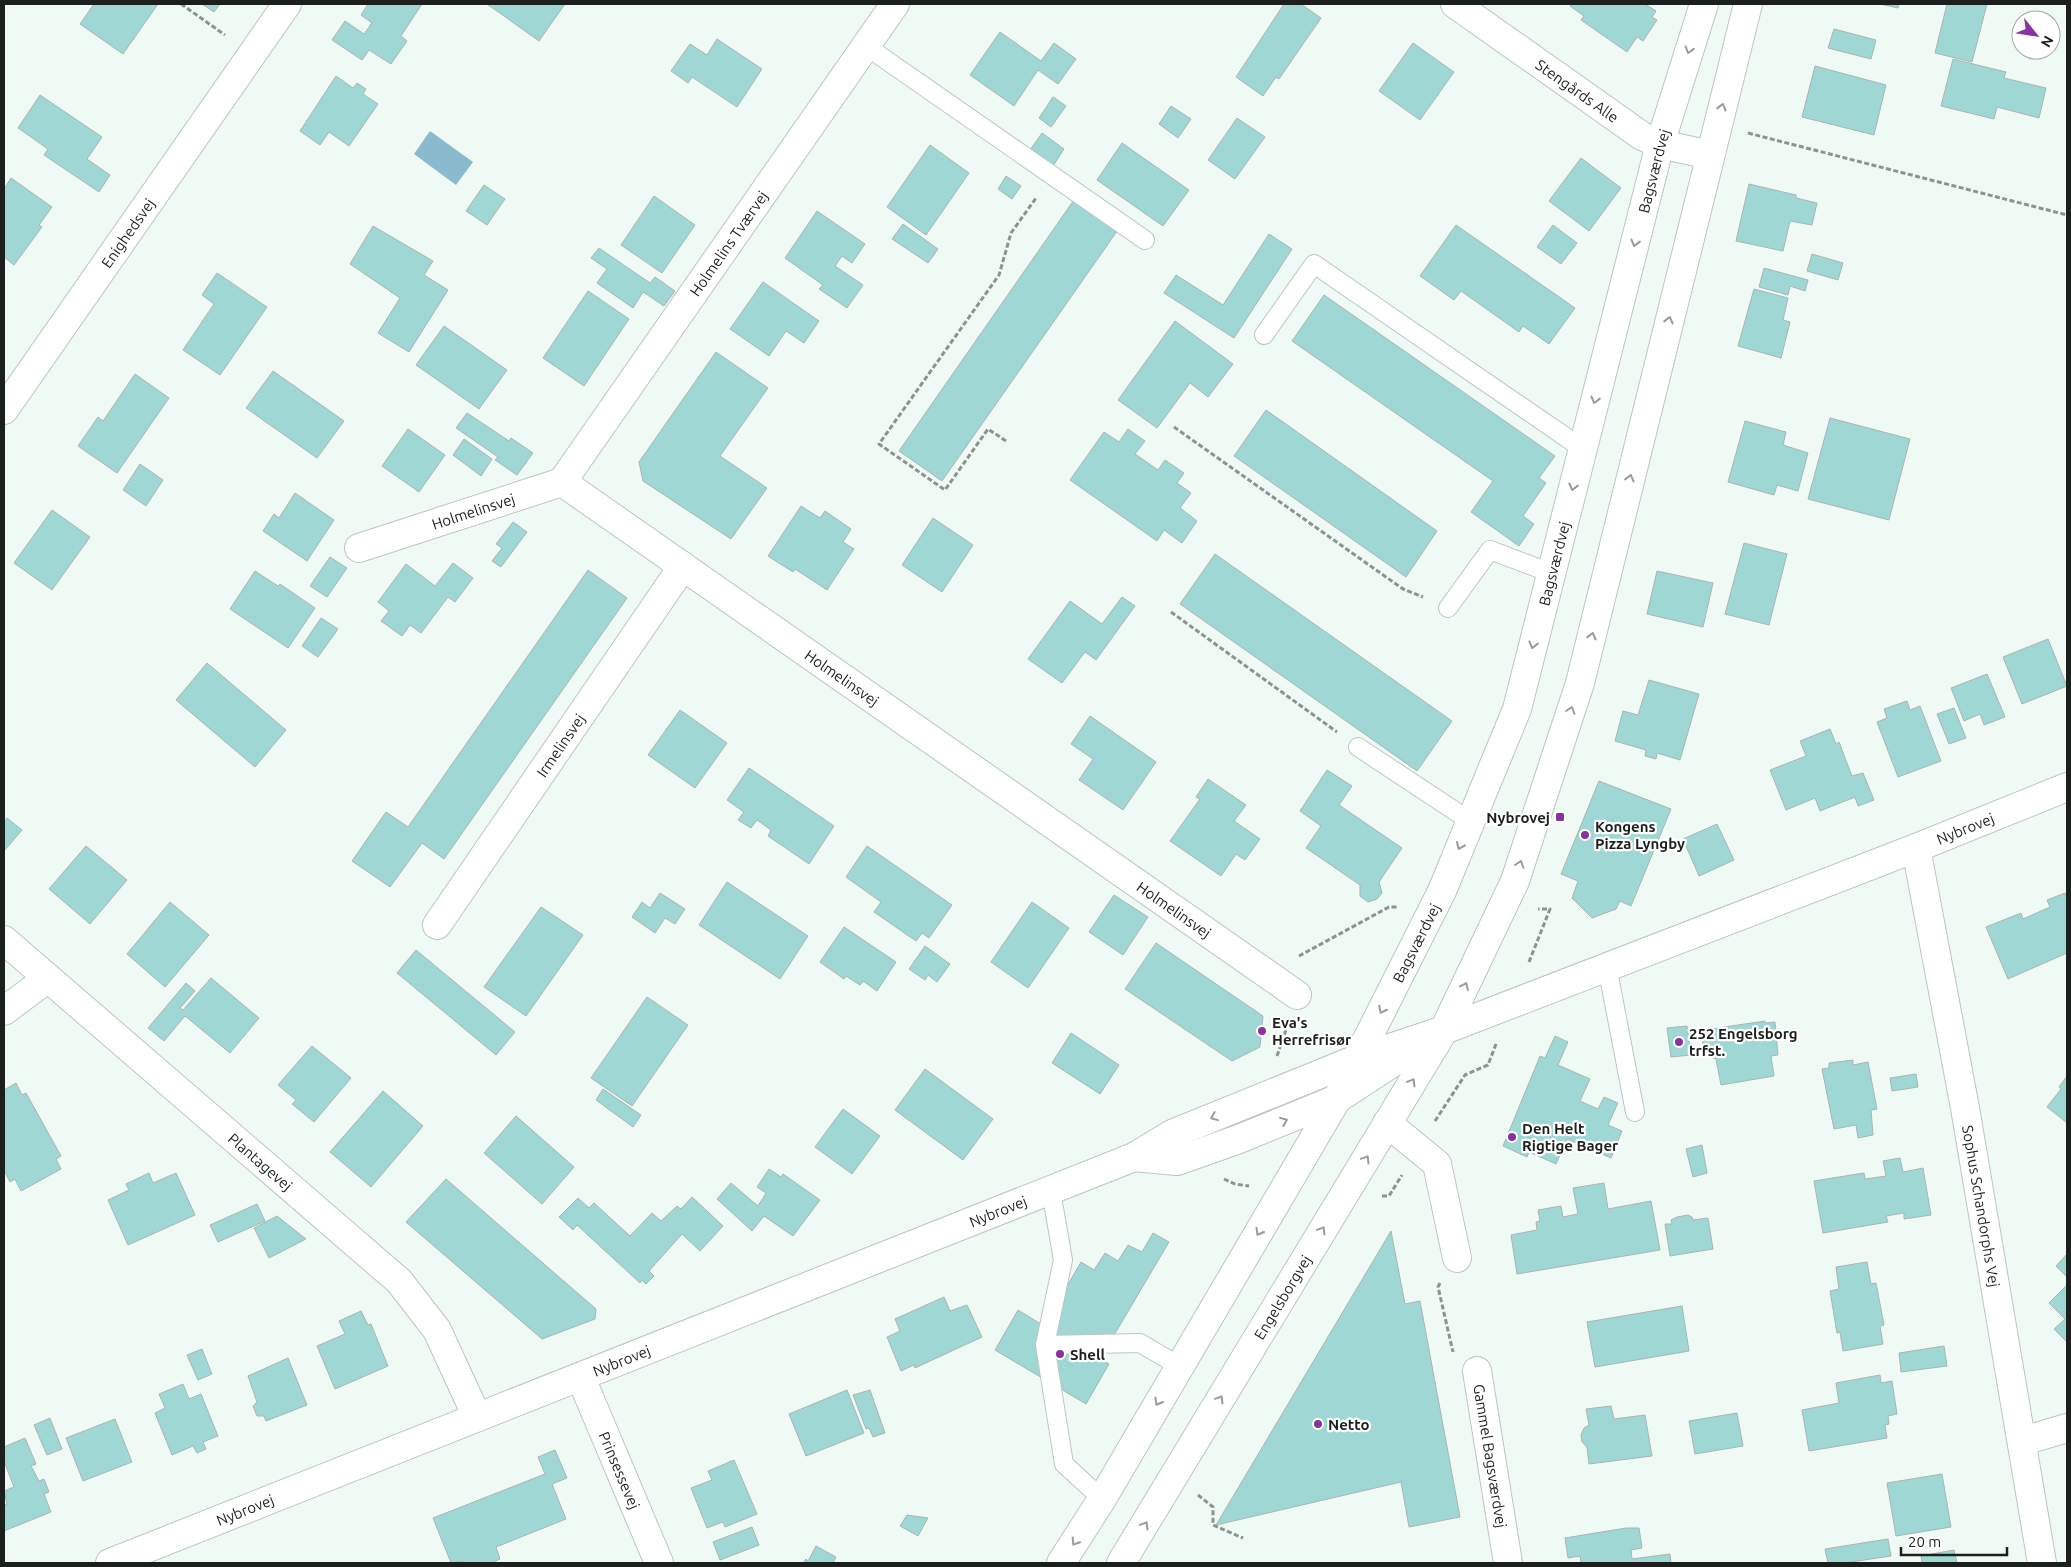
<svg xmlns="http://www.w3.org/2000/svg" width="2071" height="1567" font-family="Ubuntu,sans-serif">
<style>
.water{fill:#8abacd}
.building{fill:#9fd7d5;stroke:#a8b5b4}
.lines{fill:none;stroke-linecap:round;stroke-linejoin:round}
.lane-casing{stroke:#bbc6c0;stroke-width:20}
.street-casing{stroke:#bbc6c0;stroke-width:30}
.secondary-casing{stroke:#bbc6c0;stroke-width:30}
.primary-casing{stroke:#bbc6c0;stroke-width:30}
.path{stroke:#8c948f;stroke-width:3;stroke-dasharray:5 2.5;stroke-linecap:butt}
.lane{stroke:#fff;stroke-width:18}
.street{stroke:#fff;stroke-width:28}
.secondary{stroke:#fff;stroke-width:28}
.primary{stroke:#fff;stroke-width:28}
.oneway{stroke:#999b99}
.poi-dot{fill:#8733a1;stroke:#fff;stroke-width:2}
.labels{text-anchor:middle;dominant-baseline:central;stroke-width:4.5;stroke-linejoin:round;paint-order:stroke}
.street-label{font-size:15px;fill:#1c201d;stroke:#fff}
.poi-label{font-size:15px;font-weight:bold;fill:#1c201d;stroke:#fff;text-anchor:start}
</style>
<rect width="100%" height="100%" fill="#effaf4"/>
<!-- water -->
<path class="water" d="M430,131l43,31 -17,23 -42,-31z"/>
<!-- building -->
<path class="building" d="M94,4h64l-35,50 -43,-30z
M202,4h18l-6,8z
M368,4h54l-21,32 6,5 -16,23 -22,-14 -7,10 -30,-20 13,-19 19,13 8,-11 -11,-8z
M487,4h78l-26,37z
M1284,4h17l20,14 -42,61 -3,-2 -13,19 -27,-19z
M1572,4h73l11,7 -4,6 5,3 -14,21 -6,-4 -10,15 -46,-32 3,-4 -14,-10z
M1880,4h19l-1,4z
M1947,4h40l-15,58 -37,-9z
M1834,29l42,11 -5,19 -43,-11z
M1000,32l41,29 13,-18 22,16 -18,25 -20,-14 -24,36 -44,-31z
M717,39l45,30 -25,38 -45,-30 -4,6 -17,-12 19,-27 17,11z
M1413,43l41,29 -34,48 -41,-29z
M1953,59l53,13 -2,6 42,10 -7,30 -42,-11 -3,12 -53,-13z
M1815,66l71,19 -12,50 -72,-18z
M336,76l17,12 4,-5 9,6 -3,5 15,10 -29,42 -20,-14 -9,13 -20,-14z
M40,95l62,42 -15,22 23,16 -11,17 -55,-37 4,-6 -30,-21z
M1053,97l13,9 -15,21 -12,-9z
M1171,106l20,13 -13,19 -19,-14z
M1237,118l28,19 -30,42 -27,-19z
M1042,133l22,16 -11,17 -23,-16z
M1122,143l67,47 -26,36 -66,-46z
M930,145l39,28 -43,62 -39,-28z
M1581,158l40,30 -32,43 -40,-30z
M1006,176l15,10 -9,13 -14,-10z
M11,178l41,29 -13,18 3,2 -28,38 -10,-8v-68z
M1749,184l47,11v3l21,5 -5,22 -22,-4 -7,30 -47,-10z
M484,185l21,14 -18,26 -21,-14z
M654,196l41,29 -33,48 -41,-28z
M1076,197l44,30 -178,254 -43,-30z
M817,211l48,33 -13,19 -10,-7 -7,10 28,19 -16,23 -28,-19 4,-4 -38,-27z
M903,224l35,25 -10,14 -36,-24z
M1456,225l119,83 -26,36 -26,-18 -4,6 -58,-41 -7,9 -34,-24z
M1553,225l24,18 -16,21 -24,-17z
M373,226l60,35 -9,14 24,15 -39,62 -31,-19 22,-35 -50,-34z
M1269,234l23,15 -58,89 -70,-45 12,-18 47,30z
M599,248l51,35 5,-6 20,14 -11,15 -21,-14 -10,16 -36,-25 10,-14 -16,-11z
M1812,254l31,9 -5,17 -31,-9z
M1764,268l44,12 -3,11 -15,-5 -2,9 -29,-8z
M217,273l50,34 -47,68 -37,-25 31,-46 -12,-9z
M763,282l56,39 -15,22 -18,-12 -17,25 -39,-27z
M1754,289l34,9 -5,22 7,2 -9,36 -43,-12z
M588,291l41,28 -45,67 -41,-28z
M1324,295l231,161 -16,22 7,5 -23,33 11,8 -15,22 -48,-34 22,-31 -201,-140z
M1175,321l58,43 -25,33 -18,-14 -33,45 -39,-28z
M444,326l63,44 -28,39 -63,-44z
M716,352l52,36 -48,68 47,32 -36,51 -88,-58 -4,-19z
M273,371l71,50 -27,37 -71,-50z
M135,374l34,24 -52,75 -39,-27 20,-29 5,4z
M1266,410l171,121 -31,46 -172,-121z
M467,413l42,28 2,-3 22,15 -16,22 -22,-15 3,-3 -42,-29z
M1830,418l80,21 -21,81 -81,-21z
M1745,421l41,11 -3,13 25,8 -10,38 -21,-6 -3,10 -46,-13z
M408,429l37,26 -26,37 -37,-26z
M1128,429l17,12 -10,13 23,16 7,-10 19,13 -7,10 14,10 -11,15 17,13 -15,22 -18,-13 -7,11 -87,-61 34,-48 15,10z
M464,439l28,20 -11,17 -28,-21z
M140,464l23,16 -17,26 -23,-16z
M295,493l39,27 -27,41 -44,-30 11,-17 5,4z
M801,506l19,12 5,-7 26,18 -8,13 11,7 -27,41 -32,-21 -2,3 -25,-16z
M52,510l38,27 -38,53 -38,-27z
M933,518l40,27 -31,47 -40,-27z
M513,522l14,10 -26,35 -9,-6 10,-13 -6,-4z
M1744,543l43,11 -18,71 -44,-11z
M1215,554l237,167 -35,50 -237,-167z
M330,557l17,11 -20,29 -17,-11z
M453,563l20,15 -18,24 -7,-5 -27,36 -11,-8 -8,11 -21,-15 8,-10 -11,-9 28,-38 29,22z
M588,570l39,28 -183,261 -22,-16 -32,44 -38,-26 34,-49 22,15z
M255,571l23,15 2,-2 35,24 -27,40 -58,-39z
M1657,571l56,12 -10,44 -56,-13z
M1122,597l13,9 -39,54 -11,-8 -23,31 -34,-24 42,-58 32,23z
M321,618l17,11 -20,28 -16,-11z
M2048,639l19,47 -45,18 -19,-47z
M207,663l79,67 -31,37 -79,-67z
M1987,674l18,43 -21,8 -4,-11 -16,7 -13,-33z
M1649,680l50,14 -19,66 -23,-7 -1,6 -11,-3 1,-6 -31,-9 8,-30 15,4z
M1907,701l3,9 10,-4 21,55 -43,16 -21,-55 10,-4 -3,-9z
M1954,708l12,30 -17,6 -12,-30z
M680,710l47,33 -32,45 -47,-33z
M1090,716l66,46 -33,48 -44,-30 14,-21 -22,-15z
M1830,729l6,15 3,-2 13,34 11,-3 11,27 -16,6 -3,-9 -35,14 -5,-13 -29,12 -16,-40 36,-14 -6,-15z
M749,768l85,58 -25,38 -41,-28 3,-6 -14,-10 -6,8 -13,-8 6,-8 -17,-12z
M1327,770l25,16 -13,19 63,43 -23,34 3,11 -5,6 -9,3 -8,-6v-11l-54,-37 15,-22 -21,-15z
M1208,779l38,26 -12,16 26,18 -15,21 -9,-6 -15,22 -51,-35 30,-42 -4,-2z
M1599,781l72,28 -40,97 -11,-5 -4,8 -24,9 -20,-20 6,-17 -17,-7z
M7,818l15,12 -18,21v-29z
M1717,824l17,36 -35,16 -16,-37z
M86,846l41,34 -37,44 -41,-35z
M867,846l85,59 -23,33 -7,-5 -6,8 -42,-29 7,-10 -35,-25z
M727,882l81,54 -28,43 -81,-54z
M660,893l25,16 -10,15 -10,-6 -10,15 -23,-16 10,-15 8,6z
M2065,893l2,6v54l-59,26 -22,-52 35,-14 2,6 27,-12 -3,-7z
M1114,895l34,22 -25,38 -34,-23z
M170,902l39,33 -44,52 -38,-33z
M1032,902l37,26 -41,60 -37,-26z
M541,907l42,28 -57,81 -42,-29z
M844,927l52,35 -19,29 -14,-10 -3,4 -14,-9 -2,3 -24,-17z
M1156,943l107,73 -3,31 -28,14 -107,-72z
M925,946l25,18 -13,18 -9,-7 -3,5 -16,-11z
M416,950l99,82 -19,23 -99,-82z
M211,978l48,40 -29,35 -45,-37 -21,25 -16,-13 38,-45 9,8 -15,17 3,2z
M647,997l41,28 -56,81 -41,-28z
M1765,1021v2l10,-1 3,33 -7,1 3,20 -53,9 -5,-26 -6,-2 -8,-6 1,-12 5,-6 4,-1 -1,-3z
M1687,1026l4,29 -20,2 -4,-29z
M1071,1033l48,32 -19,29 -48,-31z
M1555,1036l13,6 -10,23 32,14 -10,22 18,8 6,-12 14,6 -10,22 14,6 -11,27 -44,-19 -11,25 -27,-12 -2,5 -24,-11 37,-90 5,2z
M312,1046l39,32 -37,44 -22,-18 4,-4 -18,-15z
M1853,1060v5l15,-3 9,47 -6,1 2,25 -15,3 -2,-13 -22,4 -12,-60 7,-1v-5z
M925,1069l68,50 -30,41 -68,-50z
M1916,1074l2,13 -26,4 -2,-13z
M2067,1076v47l-20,-16 14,-18 -2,-2z
M16,1083l6,12 4,-2 35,63 -5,3 5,10 -40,22 -6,-12 -5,3 -6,-12v-80z
M603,1089l38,26 -8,12 -37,-27z
M383,1091l40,35 -52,61 -41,-35z
M843,1109l37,27 -28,38 -37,-27z
M516,1116l58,51 -32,37 -58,-51z
M1702,1145l5,28 -14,4 -7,-28z
M1900,1158l3,14 20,-4 8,47 -27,4v-6l-18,3 2,6 -65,11 -9,-52 50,-8 1,6 21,-3 -3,-15z
M769,1169l12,8 2,-3 37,26 -27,36 -29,-20 -12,15 -35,-32 14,-16 27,23 8,-13 -9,-6z
M149,1173l4,10 23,-10 19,42 -67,30 -20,-45 21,-10 -3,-6z
M446,1179l150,130 -1,10 -53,20 -136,-117z
M1604,1183l4,26 43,-8 9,49 -143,24 -6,-39 26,-5 -1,-8 4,-1 -2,-11 23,-4 2,11 15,-3 -5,-26z
M692,1197l31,29 -23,25 -18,-17 -33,37 5,5 -8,8 -4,-4 -2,3 -63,-58 -4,5 -14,-13 19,-19 11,10 5,-5 36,33 22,-23 9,8 16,-15 4,3z
M257,1204l8,17 -47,21 -8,-17z
M1688,1215l4,2 1,3 15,-2 5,31 -43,7 -5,-32h7l-1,-4 6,-3z
M277,1216l29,23 -37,19 -15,-30z
M1391,1231l14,73 15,-3 40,216 -51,10 -8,-45 -185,43z
M1153,1233l16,9 -69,117 9,5 -23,40 -91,-54 23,-40 26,16 37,-64 13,8 11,-17 13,8 10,-16 14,7z
M2067,1254v23l-11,-11z
M1867,1262l4,22 5,-1 8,42 -4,1 3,18 -40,7 -3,-19 -3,1 -7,-42 9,-2 -3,-22z
M2067,1285v57l-13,-13 11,-10 -16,-16z
M944,1297l6,14 17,-6 15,32 -67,31 -1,-3 -13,6 -14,-34 13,-6 -5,-12z
M1682,1306l7,45 -94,16 -8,-45z
M361,1311l7,14 3,-1 17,42 -53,23 -18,-43 28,-12 -6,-13z
M1944,1346l3,20 -46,6 -2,-19z
M202,1349l10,25 -14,6 -11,-25z
M288,1358l19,47 -41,16 -2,-5h-7l-4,-10 4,-4 -9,-26z
M1880,1375l1,8 11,-2 5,33 -9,2 1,8 -4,1 2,13 -78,13 -7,-41 37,-7 -3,-20z
M183,1384l6,15 12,-5 17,42 -15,6 3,7 -9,4 -4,-7 -21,9 -17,-42 10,-5 -6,-14z
M847,1390l17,43 -58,23 -17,-42z
M870,1390l15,43 -12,4 -4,-9 -3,1 -13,-34z
M1611,1406l3,13 31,-4 7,41 -63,8 -2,-17 -5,-5 -1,-7 3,-7 5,-3 -3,-16z
M1737,1413l6,33 -48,8 -6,-33z
M50,1418l12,31 -15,6 -13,-30z
M115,1419l17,43 -49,19 -17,-43z
M25,1438l11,26 -5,2 8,15 5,-2 5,13 -5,2 7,18 -47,19v-26l3,-1 -3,-13 10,-4 -10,-26v-14z
M555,1450l12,28 -15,6 14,35 -70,28 4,12 -9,4h-27l-1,-2 -12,2 -18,-45 112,-44 -7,-17z
M734,1460l23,54 -32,13 -2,-5 -16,6 -16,-40 21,-8 -4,-9z
M1942,1474l9,53 -55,9 -9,-53z
M907,1515l21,3 -10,18 -18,-10z
M752,1527l7,18 -39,15 -7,-18z
M1626,1528h13l3,20 -11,2 1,9 38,-5 1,9h-90l-1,-7 -12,2 -3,-20z
M1888,1539l3,17 -47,7h-16l-3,-14z
M816,1546l20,11 -3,6h-30l3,-4 2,2z
M1954,1550l3,13h-35l-1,-7z"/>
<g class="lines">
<!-- lane casing -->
<g class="lane-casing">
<path id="lane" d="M866,46l279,194
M1264,335l50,-71 269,185
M1448,608l42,-58 61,23
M1358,747l112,74
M1607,966l28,146
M1051,1191l12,69 -18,85 19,119 38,35
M1045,1345l95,-2 39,23"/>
</g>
<!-- street casing -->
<g class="street-casing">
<g id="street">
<path id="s1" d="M4,410l283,-406"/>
<path id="s2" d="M562,482l333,-478"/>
<path id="s3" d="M359,548l203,-66 735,513"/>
<path id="s4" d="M1916,848l49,260 77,455"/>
<path id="s5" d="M437,925l246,-359"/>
<path id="s6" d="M4,940l395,341 38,49 40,87"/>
<path d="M4,1011l44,-33"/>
<path d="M1387,1123l50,41 20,94"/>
<path id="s7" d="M1477,1371l31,192"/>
<path id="s8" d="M581,1378l78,185"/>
<path d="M2023,1441l44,-13"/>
</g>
</g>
<!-- secondary casing -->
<g class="secondary-casing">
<g id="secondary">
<path id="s9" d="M1455,4l187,132 18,8 50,11"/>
<path d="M1061,1563l41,-64 235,-400"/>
<path id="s10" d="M1121,1563l323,-533 472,-182 151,-61"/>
</g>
</g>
<!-- primary casing -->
<g class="primary-casing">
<g id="primary">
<path d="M1444,1030l71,-149 65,-198 168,-679"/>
<path id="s11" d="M1337,1099l105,-208 75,-182 143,-565 44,-140"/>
<path d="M1134,1157l43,4 62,-22 98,-40 72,-47"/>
<path id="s12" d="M110,1563l1024,-406 38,-23 185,-75 87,-29"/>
</g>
</g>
<!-- path -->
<path class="path" d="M181,4l44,31
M1748,133l319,82
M1174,427l229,162 20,8
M1006,441l-18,-12 -43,61 -66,-46 120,-169 12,-42 25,-35
M1171,612l166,120
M1299,956l90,-49h8
M1529,962l21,-53h-12
M1277,1056l11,-32
M1435,1121l30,-46 23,-10 8,-21
M1224,1179l11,5 14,2
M1382,1196h7l13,-21
M1440,1283l-2,4 15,65
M1198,1495l15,12v18l30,13"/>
<!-- lane -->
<use href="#lane" class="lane"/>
<!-- street -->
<use href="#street" class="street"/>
<!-- secondary -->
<use href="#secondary" class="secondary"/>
<!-- primary -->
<use href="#primary" class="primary"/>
</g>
<!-- one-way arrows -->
<defs><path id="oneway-chevron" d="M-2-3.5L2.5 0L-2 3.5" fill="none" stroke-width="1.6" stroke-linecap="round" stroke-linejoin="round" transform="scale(1.25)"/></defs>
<g class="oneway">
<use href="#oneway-chevron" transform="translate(1689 50) rotate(107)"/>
<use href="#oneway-chevron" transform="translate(1722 107) rotate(-76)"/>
<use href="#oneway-chevron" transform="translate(1635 243) rotate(104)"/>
<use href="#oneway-chevron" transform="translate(1669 320) rotate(-76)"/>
<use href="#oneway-chevron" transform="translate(1595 400) rotate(104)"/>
<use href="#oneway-chevron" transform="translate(1630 478) rotate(-76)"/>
<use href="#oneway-chevron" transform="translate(1573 487) rotate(104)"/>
<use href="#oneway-chevron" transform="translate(1592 636) rotate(-76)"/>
<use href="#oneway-chevron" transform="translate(1533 645) rotate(104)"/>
<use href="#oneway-chevron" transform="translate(1571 710) rotate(-72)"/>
<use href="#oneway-chevron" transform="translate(1460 846) rotate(112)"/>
<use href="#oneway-chevron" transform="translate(1520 864) rotate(-72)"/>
<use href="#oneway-chevron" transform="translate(1465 986) rotate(-65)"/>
<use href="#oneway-chevron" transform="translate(1382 1010) rotate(117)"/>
<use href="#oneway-chevron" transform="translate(1412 1082) rotate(-59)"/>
<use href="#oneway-chevron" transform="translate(1214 1117) rotate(158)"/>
<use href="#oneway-chevron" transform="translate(1284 1121) rotate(-22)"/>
<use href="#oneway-chevron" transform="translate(1366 1159) rotate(-59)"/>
<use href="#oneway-chevron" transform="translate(1322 1230) rotate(-59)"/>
<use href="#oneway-chevron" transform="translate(1259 1232) rotate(120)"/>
<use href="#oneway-chevron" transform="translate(1220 1399) rotate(-59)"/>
<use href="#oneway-chevron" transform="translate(1158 1402) rotate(120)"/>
<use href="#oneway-chevron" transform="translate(1145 1525) rotate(-59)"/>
<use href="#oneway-chevron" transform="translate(1075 1542) rotate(123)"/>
</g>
<!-- markers -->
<g class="poi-dot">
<rect x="1555" y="812" width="10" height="10" rx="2.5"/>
<circle cx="1585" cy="835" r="5"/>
<circle cx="1262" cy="1031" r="5"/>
<circle cx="1679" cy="1042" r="5"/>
<circle cx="1512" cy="1137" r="5"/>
<circle cx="1060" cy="1354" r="5"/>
<circle cx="1318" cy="1424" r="5"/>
</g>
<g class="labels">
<!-- street labels -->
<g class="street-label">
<text stroke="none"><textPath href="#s9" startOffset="150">Stengårds Alle</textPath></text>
<text stroke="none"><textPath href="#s11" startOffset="985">Bagsværdvej</textPath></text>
<text stroke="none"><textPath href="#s1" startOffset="216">Enighedsvej</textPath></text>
<text stroke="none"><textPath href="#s2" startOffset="291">Holmelins Tværvej</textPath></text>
<text stroke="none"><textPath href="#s3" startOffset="120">Holmelinsvej</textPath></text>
<text stroke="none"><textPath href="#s11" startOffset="580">Bagsværdvej</textPath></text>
<text stroke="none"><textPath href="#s3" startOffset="555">Holmelinsvej</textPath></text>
<text stroke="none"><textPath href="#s5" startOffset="218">Irmelinsvej</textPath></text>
<text stroke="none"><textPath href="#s10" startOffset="1182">Nybrovej</textPath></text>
<text stroke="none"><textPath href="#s3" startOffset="960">Holmelinsvej</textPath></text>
<text stroke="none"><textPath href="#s11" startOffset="175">Bagsværdvej</textPath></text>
<text stroke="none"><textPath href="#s6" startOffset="339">Plantagevej</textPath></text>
<text stroke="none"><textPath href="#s4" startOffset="364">Sophus Schandorphs Vej</textPath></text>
<text stroke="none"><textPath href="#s12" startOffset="955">Nybrovej</textPath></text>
<text stroke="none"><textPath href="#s10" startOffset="311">Engelsborgvej</textPath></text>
<text stroke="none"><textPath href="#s12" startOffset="550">Nybrovej</textPath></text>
<text stroke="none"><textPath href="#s7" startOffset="86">Gammel Bagsværdvej</textPath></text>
<text stroke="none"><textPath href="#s8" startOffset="100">Prinsessevej</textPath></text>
<text stroke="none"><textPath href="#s12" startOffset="145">Nybrovej</textPath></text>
</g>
<!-- poi labels -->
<g class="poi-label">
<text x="1550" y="817" text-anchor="end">Nybrovej</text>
<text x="1595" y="826">Kongens<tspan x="1595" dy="17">Pizza Lyngby</tspan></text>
<text x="1272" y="1022">Eva's<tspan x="1272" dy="17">Herrefrisør</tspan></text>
<text x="1689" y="1033">252 Engelsborg<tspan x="1689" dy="17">trfst.</tspan></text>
<text x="1522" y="1128">Den Helt<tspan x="1522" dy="17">Rigtige Bager</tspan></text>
<text x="1070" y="1354">Shell</text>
<text x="1328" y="1424">Netto</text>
</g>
</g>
<!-- border -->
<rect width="2071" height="1567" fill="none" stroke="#1c201d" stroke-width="10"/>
<!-- north arrow -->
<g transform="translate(2036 35) rotate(120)"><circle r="24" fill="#ffffff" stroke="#a4a6a5"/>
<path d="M0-4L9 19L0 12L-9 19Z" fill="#8733a1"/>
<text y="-8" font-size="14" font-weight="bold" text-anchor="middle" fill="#1c201d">N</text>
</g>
<!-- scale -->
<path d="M1901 1547v8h106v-8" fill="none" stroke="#1c201d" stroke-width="2.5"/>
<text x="1908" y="1547" font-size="15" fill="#1c201d" stroke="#ffffff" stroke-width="4" paint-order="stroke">20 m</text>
</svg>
